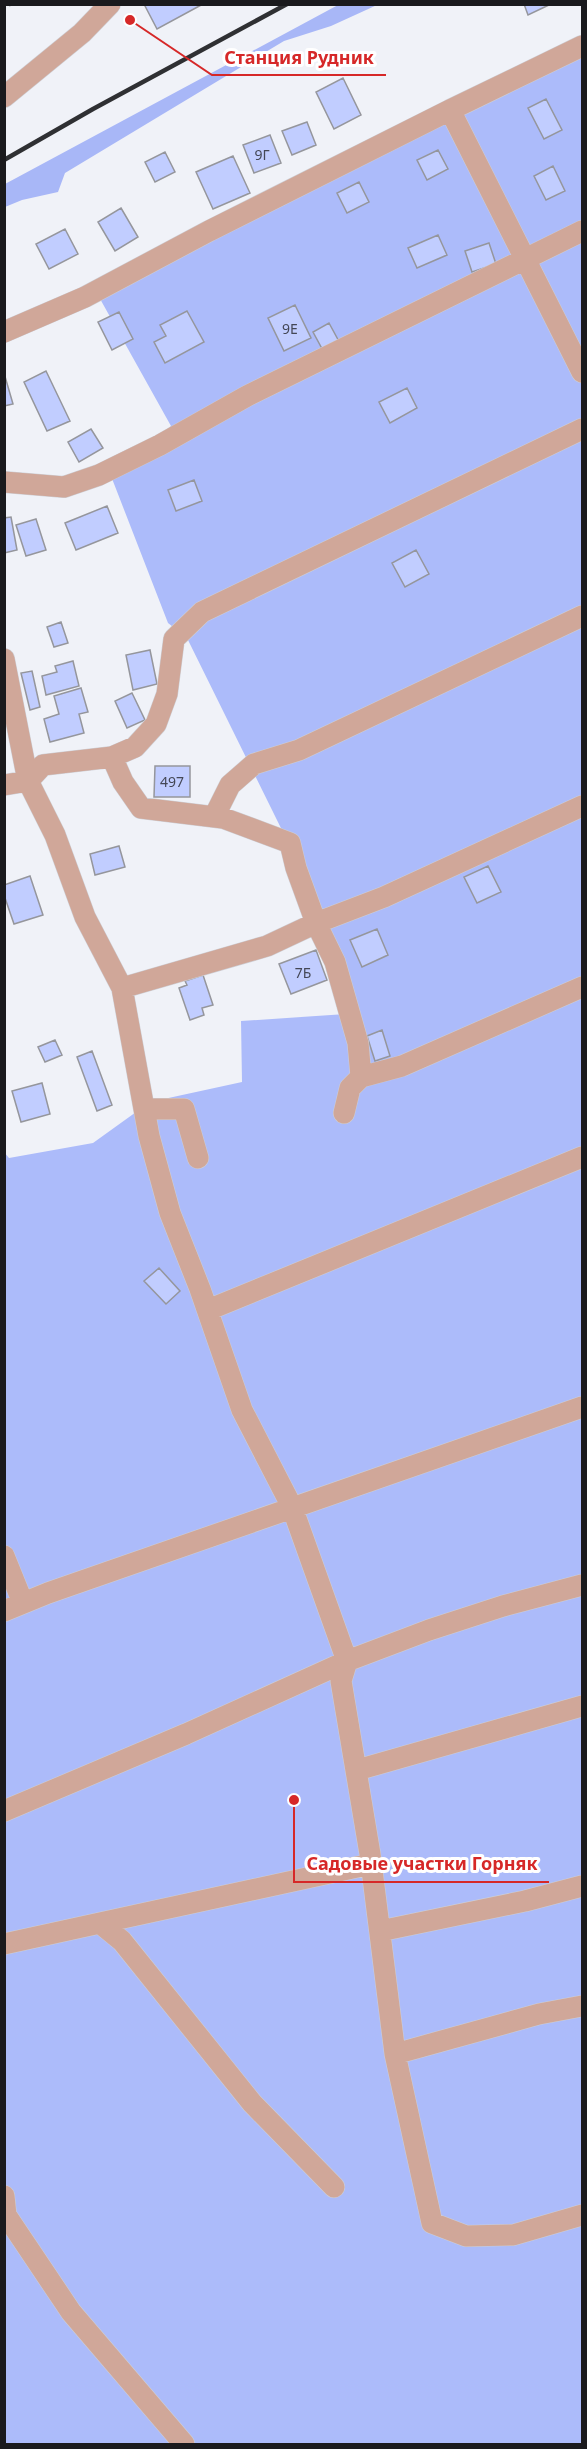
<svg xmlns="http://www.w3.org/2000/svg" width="587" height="2449" font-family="'Noto Sans',sans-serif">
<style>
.green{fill:#acbbfa}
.forest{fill:#a8b7f7}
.building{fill:#c1cdff;stroke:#95969c;stroke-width:1.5}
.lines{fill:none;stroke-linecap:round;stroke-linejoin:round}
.minor-casing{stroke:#cecfd5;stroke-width:22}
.path{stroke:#9b9da1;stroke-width:3;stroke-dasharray:1.5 4.5;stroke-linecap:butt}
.minor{stroke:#d0a799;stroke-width:21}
.rail{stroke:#2f3033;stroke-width:4.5}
.labels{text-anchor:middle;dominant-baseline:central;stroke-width:6;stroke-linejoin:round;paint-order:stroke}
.number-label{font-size:14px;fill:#444756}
.leader{fill:none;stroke:#d62828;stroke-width:2}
.callout-dot{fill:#d62828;stroke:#fff;stroke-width:2}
.callout-label{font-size:18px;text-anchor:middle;font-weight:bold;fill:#d62828;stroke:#fff;stroke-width:6;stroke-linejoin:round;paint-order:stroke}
</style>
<rect width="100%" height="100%" fill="#f0f2f8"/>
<!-- green -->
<path class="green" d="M582,45v2397l-4,2h-573l-1,-1292 5,6 84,-15 57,-41 92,-20 -1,-61 105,-7 -33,-121 -126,-255 -19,-15 -57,-147 60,-50 -72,-129z"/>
<!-- forest -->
<path class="forest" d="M338,5h39l-46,21 -47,15 -219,132 -7,19 -36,8 -17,7v-23z"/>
<!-- building -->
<path class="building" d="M144,4h59l-46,25z
M524,4h27l-23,11z
M343,78l18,37 -27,14 -18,-37z
M546,99l16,31 -18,9 -16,-31z
M307,122l9,23 -24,10 -10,-24z
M270,135l11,28 -27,10 -11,-28z
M438,150l10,19 -21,11 -10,-20z
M165,152l10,20 -20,10 -10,-20z
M233,156l17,37 -37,16 -17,-37z
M553,166l12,25 -19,9 -12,-24z
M359,182l10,20 -22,11 -10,-20z
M121,208l17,29 -23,14 -17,-29z
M65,229l13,25 -29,15 -13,-25z
M438,235l9,20 -30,13 -9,-20z
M489,243l7,21 -24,8 -7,-21z
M295,305l16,33 -27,13 -16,-33z
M187,311l17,31 -39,21 -11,-21 12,-6 -6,-11z
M119,312l14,27 -21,11 -14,-28z
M329,323l13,24 -16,9 -13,-24z
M46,371l24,50 -23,10 -23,-49z
M4,373l9,31 -9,2z
M407,388l10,20 -27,15 -11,-21z
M91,429l12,19 -24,14 -11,-20z
M194,480l8,21 -26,10 -8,-21z
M107,506l11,27 -42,17 -11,-27z
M11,517l6,33 -13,3v-35z
M36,519l10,31 -20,6 -10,-31z
M416,550l13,24 -24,13 -13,-24z
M61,622l7,21 -14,4 -7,-20z
M150,650l7,34 -24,6 -7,-35z
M73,661l6,25 -33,9 -4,-19 15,-4 -2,-6z
M32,671l8,36 -10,3 -9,-37z
M81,688l7,24 -9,2 5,19 -34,9 -6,-23 15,-5 -5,-18z
M132,693l13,27 -18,8 -12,-27z
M155,766h35v31h-36z
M119,846l6,21 -30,8 -5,-21z
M488,866l13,26 -24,11 -13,-26z
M30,876l13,39 -29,9 -10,-29v-10z
M377,929l11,26 -26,12 -12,-27z
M316,950l11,30 -36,14 -12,-30z
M203,975l10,30 -11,3 2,7 -14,5 -11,-32 8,-3 -2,-4z
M382,1030l8,26 -15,5 -8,-25z
M55,1040l7,15 -17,7 -7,-15z
M92,1051l20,54 -15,6 -20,-54z
M42,1083l8,31 -29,8 -9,-31z
M159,1268l21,23 -14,13 -22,-23z"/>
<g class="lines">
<!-- minor casing -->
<g class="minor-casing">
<path id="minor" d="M582,46l-132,64 132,262
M4,97l78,-64 28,-29
M4,332l81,-35 124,-66 241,-121
M4,482l60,5 35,-12 61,-30 87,-49 335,-165
M4,659l24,122 27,54 30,82 37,71 27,148 21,77 30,76 42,121 50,97 55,154 -6,20 29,173 25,200 37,169 34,13 47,-1 69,-20
M112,757l11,25 18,26 82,10 67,25 6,25 20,55 19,39 23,81 3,34 41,-11 180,-79
M4,785l24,-4 15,-16 69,-8 23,-10 21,-23 11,-30 7,-55 28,-27 380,-183
M214,817l16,-32 24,-21 45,-14 283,-134
M122,988l145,-42 49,-23 68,-26 198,-91
M144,1109h40l14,49
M344,1113l6,-25 11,-11
M208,1310l374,-153
M4,1556l19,47
M4,1611l44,-18 534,-186
M357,1770l225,-64
M4,1811l182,-77 161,-73 82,-31 74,-24 79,-21
M100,1923l271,-59
M380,1931l145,-30 57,-15
M4,1944l96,-21 22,18 130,162 82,84
M395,2054l144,-40 43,-8
M4,2196l2,19 65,97 113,132"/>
</g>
<!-- path -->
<path class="path" d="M4,9l7,-5"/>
<!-- minor -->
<use href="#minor" class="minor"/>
<!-- rail -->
<path class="rail" d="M4,160l89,-51 194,-105"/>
</g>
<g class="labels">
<!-- number labels -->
<g class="number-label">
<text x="262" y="154">9Г</text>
<text x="290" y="328">9Е</text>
<text x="172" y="781">497</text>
<text x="303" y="972">7Б</text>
</g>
</g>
<!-- callouts -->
<path class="leader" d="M130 20L212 75H386M294 1800L294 1882H549"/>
<g class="callout-dot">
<circle cx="130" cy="20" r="6"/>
<circle cx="294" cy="1800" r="6"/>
</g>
<g class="callout-label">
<text x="299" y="64">Станция Рудник</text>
<text x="422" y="1870">Садовые участки Горняк</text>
</g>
<!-- border -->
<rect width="587" height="2449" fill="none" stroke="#1a1a1d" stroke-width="12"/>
</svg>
